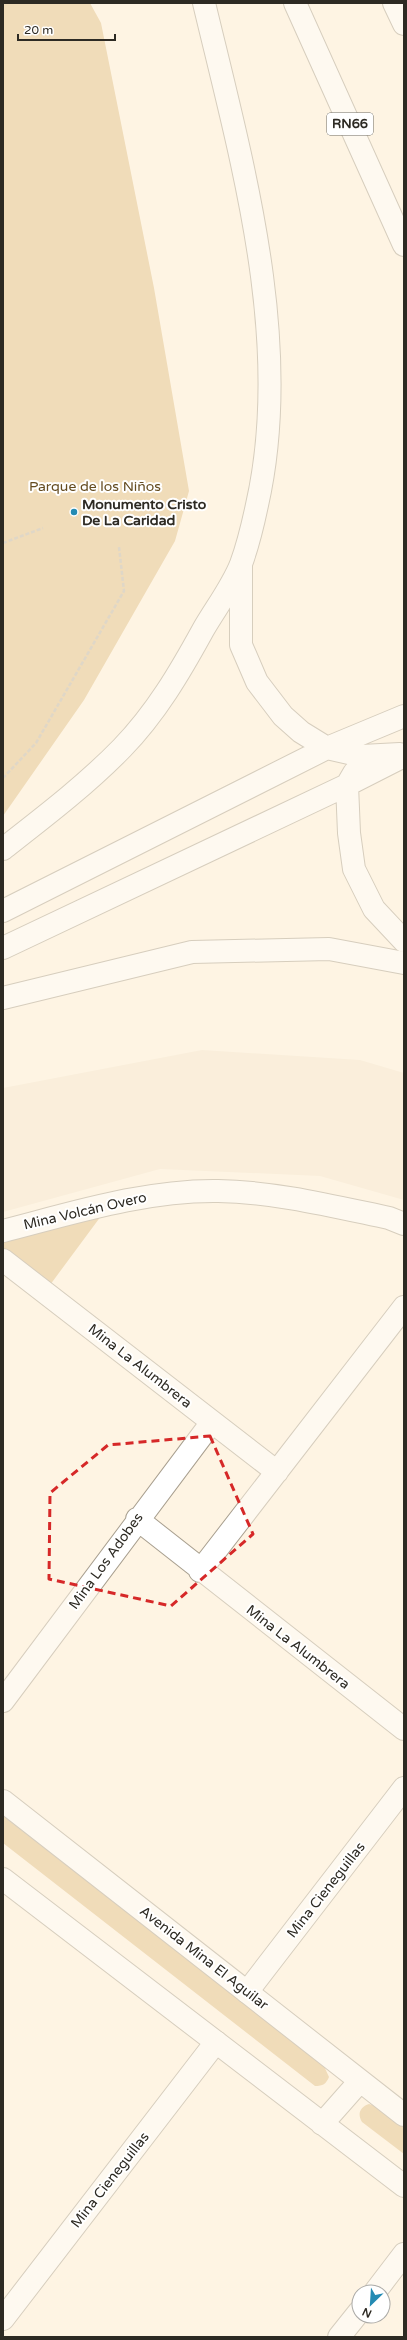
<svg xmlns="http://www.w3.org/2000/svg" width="407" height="2340" font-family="'Varela Round',sans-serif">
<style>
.built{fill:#f6e7d0}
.green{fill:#e0be86}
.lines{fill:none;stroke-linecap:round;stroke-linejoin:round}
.minor-casing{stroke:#a89f8f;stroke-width:24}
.major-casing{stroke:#a89f8f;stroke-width:24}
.highway-casing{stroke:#a89f8f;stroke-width:24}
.path{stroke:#bbb3a5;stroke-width:2.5;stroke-dasharray:4 2;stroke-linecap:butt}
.minor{stroke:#fff;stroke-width:22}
.major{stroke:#fff;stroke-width:22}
.highway{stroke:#fff;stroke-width:22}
.marked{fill:none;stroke:#d62828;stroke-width:3;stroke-dasharray:8 5;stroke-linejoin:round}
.poi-dot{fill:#248bb3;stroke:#fff;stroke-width:1.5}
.labels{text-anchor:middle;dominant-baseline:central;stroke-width:4;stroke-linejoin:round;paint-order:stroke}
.shield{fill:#fff;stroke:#6c6a65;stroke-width:1}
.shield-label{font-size:13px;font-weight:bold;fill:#2d2a23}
.park-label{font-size:14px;fill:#654c20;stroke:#fff}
.poi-label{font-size:14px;font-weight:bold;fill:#2d2a23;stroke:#fff;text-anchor:start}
.street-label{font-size:14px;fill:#2d2a23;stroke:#fff}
</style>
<rect width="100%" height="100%" fill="#fef4e3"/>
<!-- built -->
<path class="built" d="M202,1050l158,10 44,13v127l-84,-24 -160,-7 -157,43v-124z"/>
<!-- green -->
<path class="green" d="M3,3h87l11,20 53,265 35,203 -14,50 -91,159 -81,116z
M104,1212l-54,73 -47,-37v-11z
M3,1816l321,250 5,11c-3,7 -6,9 -14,9l-312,-243z
M369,2104l6,2 29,22v26l-42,-32c-5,-8 -2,-15 7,-18z"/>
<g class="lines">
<!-- minor casing -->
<g class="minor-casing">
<path id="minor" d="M3,1231c70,-18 142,-41 215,-40 58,1 114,15 171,27l15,6
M3,1260l274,212
M137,1519l267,210
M200,1571l204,-264
M3,1701l209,-279
M247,1992l157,-204
M375,2292l29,-38
M3,2319l213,-277
M339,2337l20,-25"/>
</g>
<!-- major casing -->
<g class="major-casing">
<path id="major" d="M241,566v79l16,37 26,34 18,16 26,16 35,8 38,-2
M354,773l-7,12 2,48 5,36 20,40 30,32
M3,911l324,-163 77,-32
M3,948l344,-163 57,-29
M3,1801l401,314
M3,1879l401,307
M322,2124l38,-43"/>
</g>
<!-- highway casing -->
<g class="highway-casing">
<path id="highway" d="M295,3l109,242
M394,3l10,21
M3,849c41,-32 83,-64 119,-101 34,-35 58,-76 81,-118 12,-21 29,-43 38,-66 7,-19 12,-40 16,-59 37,-163 -15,-343 -53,-502
M3,998l189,-46 137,-3 75,14"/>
</g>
<!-- path -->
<path class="path" d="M3,543l40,-15
M3,778l33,-35 88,-152 -5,-44"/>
<!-- minor -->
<use href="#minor" class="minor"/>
<!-- major -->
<use href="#major" class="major"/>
<!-- highway -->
<use href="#highway" class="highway"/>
</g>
<!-- marked area -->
<path d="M0 0H407V2340H0ZM210,1436l43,98 -82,72 -122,-27 1,-86 58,-48z" fill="#fef4e3" fill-opacity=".55" fill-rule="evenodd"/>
<path class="marked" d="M210,1436l43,98 -82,72 -122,-27 1,-86 58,-48z"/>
<!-- markers -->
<circle class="poi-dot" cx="74" cy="512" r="4"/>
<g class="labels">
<!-- shield labels -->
<rect class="shield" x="327" y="113" width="46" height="22" rx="3"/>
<g class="shield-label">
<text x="350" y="124">RN66</text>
</g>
<!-- park labels -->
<g class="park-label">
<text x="95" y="486">Parque de los Niños</text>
</g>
<!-- poi labels -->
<g class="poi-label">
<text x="82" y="504">Monumento Cristo<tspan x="82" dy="16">De La Caridad</tspan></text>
</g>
<!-- street labels -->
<g class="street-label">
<text transform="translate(85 1211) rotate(-13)">Mina Volcán Overo</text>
<text transform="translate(140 1366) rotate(38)">Mina La Alumbrera</text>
<text transform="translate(106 1561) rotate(-54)">Mina Los Adobes</text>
<text transform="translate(298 1647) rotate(38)">Mina La Alumbrera</text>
<text transform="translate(326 1890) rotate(-52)">Mina Cieneguillas</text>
<text transform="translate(204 1958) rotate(38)">Avenida Mina El Aguilar</text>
<text transform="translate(110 2180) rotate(-52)">Mina Cieneguillas</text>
</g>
</g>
<!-- border -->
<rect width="407" height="2340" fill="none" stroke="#2d2a23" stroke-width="8"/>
<!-- north arrow -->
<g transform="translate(371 2304) rotate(205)"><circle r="19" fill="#ffffff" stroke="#abaaa7"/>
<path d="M0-3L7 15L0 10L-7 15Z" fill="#248bb3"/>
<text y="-6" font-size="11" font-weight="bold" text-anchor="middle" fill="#2d2a23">N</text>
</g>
<!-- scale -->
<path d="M18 34v6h97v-6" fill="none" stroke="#2d2a23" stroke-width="2"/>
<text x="24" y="34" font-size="12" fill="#2d2a23" stroke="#ffffff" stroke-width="3" paint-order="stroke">20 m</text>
</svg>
